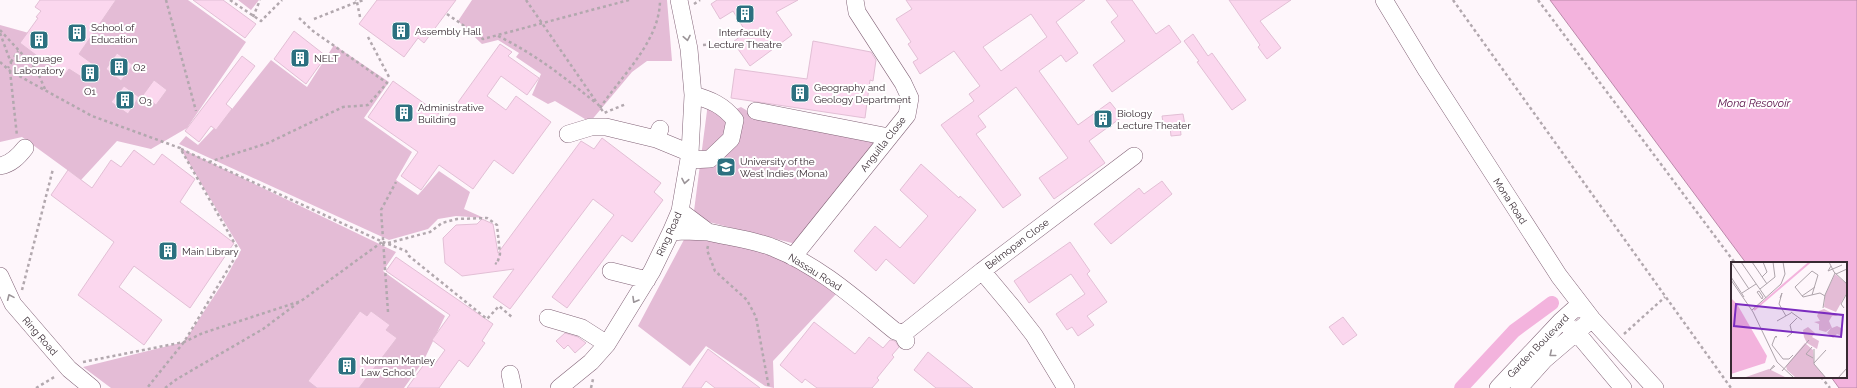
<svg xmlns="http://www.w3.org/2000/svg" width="1857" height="388" font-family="Raleway,sans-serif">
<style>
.green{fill:#e4bcd6}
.water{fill:#f3b3dd;stroke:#bb8aaa}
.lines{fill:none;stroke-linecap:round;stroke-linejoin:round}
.canal{stroke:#f3b3dd;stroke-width:14}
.building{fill:#fbd7ee;stroke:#e2bfd5;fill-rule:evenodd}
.minor-casing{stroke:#826377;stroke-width:18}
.path{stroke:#b2a8ae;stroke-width:2.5;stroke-dasharray:3 3;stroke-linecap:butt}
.minor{stroke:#fff;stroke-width:17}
.oneway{stroke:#9b9498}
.labels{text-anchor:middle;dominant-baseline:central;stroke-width:4;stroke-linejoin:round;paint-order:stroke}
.poi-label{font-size:10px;fill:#372a32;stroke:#fff;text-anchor:start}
.street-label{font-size:10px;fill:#372a32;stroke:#fff}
.water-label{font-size:11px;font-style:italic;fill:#580e46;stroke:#fff}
.inset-river{fill:none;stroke:#f3b3dd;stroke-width:2}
.inset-road{fill:none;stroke:#aea4ab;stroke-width:1}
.view{fill:#7b2cbf;fill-opacity:0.15;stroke:#7b2cbf;stroke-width:2}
.inset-edge{fill:none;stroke:#372a32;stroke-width:2}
</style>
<rect width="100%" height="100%" fill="#fef6fb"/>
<!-- green -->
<path class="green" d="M115,0h73l58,42 -59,86 -36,21 -34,-8 -36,39 -59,-43 -22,5v-117l83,23z
M238,0h21l-8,10z
M472,0h195l5,61h-25l-15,11 -42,50 -35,-21 -7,3 -16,-9 9,-21 -25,-17 3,-4 -21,-13 -16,4 -24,-23z
M334,45l55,37 -25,36 48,34 -16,28 22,15 21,-24 31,21 -6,17 20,9 -28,-2 -18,3 -10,10 -39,11 -210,-96 7,-8 12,9 34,-36 39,-49 36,27z
M708,103l24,8 9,-4 15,9 128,23 -88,105 -95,-24 -7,-9z
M180,148l216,104 -13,19 62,45 -21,44 -20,28h-293l-28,-21 101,-25 40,-61 17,-31z
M687,234l88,18 62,41 -64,68 1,27 -9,-2 -59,-40 -16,20 -52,-40z"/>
<!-- water -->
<path class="water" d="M1550,0h307v388h-18l-8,-11h15v-114h-100z"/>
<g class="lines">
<!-- canal -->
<path class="canal" d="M1461,388l53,-57 38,-28"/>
</g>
<!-- building -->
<path class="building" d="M40,0h76l-37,54 22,16 -10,13 -22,-14 -5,7 -44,-33 18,-25 -2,-1 5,-6 -6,-4z
M193,0h30l33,24 -11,14z
M377,0h79l-32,43 -6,-5 -14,19 -45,-33z
M717,0h81l-22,12 16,23 -42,31 -17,-24 13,-10 -13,-21 -13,8 -9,-15z
M906,0h179l-29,22 22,31 -12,9 -5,-7 -22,16 39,54 32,-23 12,15 -33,24 16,22 -51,36 -15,-21 29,-20 -52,-71 -38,29 8,11 -10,7 45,61 -18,13 -62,-83 33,-24 -5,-7 11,-8 -26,-35 -34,23 -7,-12 5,-3 -10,-15 3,-2 -15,-23 16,-10zM1031,14l16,23 -46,34 -18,-24z
M1106,0h26l24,34 13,-9 12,17 -69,50 -19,-27 32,-24 -14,-19 7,-6z
M1229,0h62l-31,21 21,27 -14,11 -9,-12 2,-2z
M294,31l32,25 -20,28 -32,-25z
M1193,34l15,22 4,-3 34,47 -14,10 -35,-48 2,-1 -15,-20z
M813,41l58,11 5,8 -3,21 -3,-1 -5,38 -134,-20 4,-29 72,10z
M500,44l12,8 -4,4 31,22 -12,17 -26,-19 -14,20 19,14 10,-14 35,26 -38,52 -19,-14 -21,29 -34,-24 -18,25 -20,-14 17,-24 -50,-35 25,-36 53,38z
M117,53l16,12 -12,16 -15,-12z
M242,56l13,10 -29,38 6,5 -16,21 -5,-4 -12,16 -14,-11z
M154,80l13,10 -11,15 -13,-10z
M124,86l15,11 -11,17 -17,-12z
M1183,114l2,11h-5l1,10 -10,1 -1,-9 -6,1 -2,-12z
M602,138l59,45 -7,9 9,8 -31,42 -10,-7 -55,73 -15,-11 62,-82 -21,-16 -83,110 -17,-12 21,-28 -52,7 -17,-13 -2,-25 13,-13 21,-1 5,-5 11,5 5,29 83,-112 13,8z
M134,150l20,15 8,-11 33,25 -15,23 54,41 -44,65 -56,-42 -15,21 43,33 -18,25 -66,-50 36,-53 -63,-47 17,-25 24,18 19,-28 10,7z
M921,164l38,34 1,-2 16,14 -62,74 -28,-25 -10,12 -22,-20 21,-25 25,22 28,-32 -28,-26z
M1162,181l10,13 -61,50 -17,-20 45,-36 5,6z
M1070,242l20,29 -3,3 20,28 -20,14 7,9 -16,11 -6,-9 -5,3 -11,-16 29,-20 -14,-20 -42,29 -15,-22z
M396,257l97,67 -11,17 3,2 -17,24 -9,-7 -20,28h-32l18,-25 7,5 13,-18 -13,-10 18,-25 -64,-44z
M360,311l7,5 4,-5 19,14 -4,5 11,8 -38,50h-42l-9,-7z
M1343,317l14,18 -14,10 -14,-18z
M814,322l41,32 14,-17 14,11 7,-8 5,1 4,6 -7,8 2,2 -17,21 2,2 -7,8h-55l-12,-9 -3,4 -22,-18z
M565,333l13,4 8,6 -11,10 -7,-8 -4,4 -8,-8z
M708,349l52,39h-45l-9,-7 -5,7h-19z
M928,352l45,36h-37l-22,-18z"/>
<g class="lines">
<!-- minor casing -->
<g class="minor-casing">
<path id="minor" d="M1384,0l43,71 132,205 33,43 63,69
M756,111l133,26
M660,129l-4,10 34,14
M568,134l23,-7h15l50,12
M689,160l21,-1 21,-20 4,-19c-12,-15 -24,-20 -42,-25
M0,166c11,-2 18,-9 25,-18
M671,232l13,-1 24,1 -28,-21
M708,232c21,5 47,8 66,16 46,18 84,53 121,83l7,2 4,8
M793,257l114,-142 3,-17 -7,-15 -46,-71 -2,-12
M611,271l36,9
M982,271l31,37 21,27 32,53
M0,276l13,28 56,65 23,19
M548,318l34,10 25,16
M1569,327l8,6 46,55
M902,333l6,-3 74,-59 152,-115
M510,374l3,14
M559,388l32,-26 16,-18 45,-73 19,-39 9,-21 10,-58 3,-58 -4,-46 -10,-49
M1498,388l63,-67 19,-17
M1519,388l25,-28 48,-41"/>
</g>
<!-- path -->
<path class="path" d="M166,0l30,111
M230,0l31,21 21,-21
M526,0l78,113 22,-9
M1453,0l278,388
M1538,0l197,263
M694,4l6,-4
M447,14l36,25 146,-39
M253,17l7,-17
M360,17l-3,-15 7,-2
M314,19l43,-17 -1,-2
M0,30l36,39 9,20
M0,33l11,30 -3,5
M498,36c37,18 66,41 98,67
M368,37l21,40
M703,45l30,-3
M0,62l10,9 82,45 88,32 59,103 -55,91 -37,46
M11,62l7,-11
M10,71l7,65
M600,108c22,-33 60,-67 60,-108
M181,149l202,93 23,9 3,5 78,63 12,-13 14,12
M209,162l59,-19 75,-36 25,-2 19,-22 -74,-52 -14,-13
M388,243l42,-11 12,-9 15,-4 30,-1 10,7 3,29 -3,10 -2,-1
M708,246l-1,4 8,21 32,29 9,17 13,71
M22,290l31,-121
M388,312l-7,-102 15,-28
M1624,334l41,-37
M83,362l101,-20 19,-9 98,-32 81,-59
M1821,377l9,11
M36,388l20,-12
M165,388l12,-9 86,-50 36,-27
M591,388l2,-9"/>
<!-- minor -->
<use href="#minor" class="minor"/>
</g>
<!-- one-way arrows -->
<defs><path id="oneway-chevron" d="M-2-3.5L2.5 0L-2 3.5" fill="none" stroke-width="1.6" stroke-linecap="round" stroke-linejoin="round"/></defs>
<g class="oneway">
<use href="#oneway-chevron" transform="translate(687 38) rotate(79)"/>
<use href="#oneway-chevron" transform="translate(685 181) rotate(100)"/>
<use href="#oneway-chevron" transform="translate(10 297) rotate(-114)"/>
<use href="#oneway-chevron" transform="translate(635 300) rotate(120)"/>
<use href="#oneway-chevron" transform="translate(1552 354) rotate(141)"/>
</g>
<!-- icons -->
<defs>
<g id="building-square" transform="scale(1)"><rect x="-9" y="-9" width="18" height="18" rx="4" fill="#2c7080" stroke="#fff"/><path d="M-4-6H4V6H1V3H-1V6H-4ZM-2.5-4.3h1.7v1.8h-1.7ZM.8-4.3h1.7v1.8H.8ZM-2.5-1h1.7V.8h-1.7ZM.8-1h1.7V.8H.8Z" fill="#fff"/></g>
<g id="university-square" transform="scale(1)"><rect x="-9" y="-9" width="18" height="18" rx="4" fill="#2c7080" stroke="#fff"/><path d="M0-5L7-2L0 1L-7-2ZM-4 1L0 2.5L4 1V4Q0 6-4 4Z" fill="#fff"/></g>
</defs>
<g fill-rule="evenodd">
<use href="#building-square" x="745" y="14"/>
<use href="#building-square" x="401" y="31"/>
<use href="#building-square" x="77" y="33"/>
<use href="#building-square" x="39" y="40"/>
<use href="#building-square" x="300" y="58"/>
<use href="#building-square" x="119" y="67"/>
<use href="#building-square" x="90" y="73"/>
<use href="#building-square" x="800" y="93"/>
<use href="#building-square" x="125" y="100"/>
<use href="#building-square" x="404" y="113"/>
<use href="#building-square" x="1103" y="119"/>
<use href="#university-square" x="726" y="167"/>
<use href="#building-square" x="168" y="251"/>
<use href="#building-square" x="347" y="366"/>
</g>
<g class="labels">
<!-- poi labels -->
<g class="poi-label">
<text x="91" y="27">School of<tspan x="91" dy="12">Education</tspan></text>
<text x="415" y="31">Assembly Hall</text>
<text x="745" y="32" text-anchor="middle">Interfaculty<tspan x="745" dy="12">Lecture Theatre</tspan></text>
<text x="39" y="58" text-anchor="middle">Language<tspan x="39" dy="12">Laboratory</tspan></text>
<text x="314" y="58">NELT</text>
<text x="133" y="67">O2</text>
<text x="814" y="87">Geography and<tspan x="814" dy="12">Geology Department</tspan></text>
<text x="90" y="91" text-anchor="middle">O1</text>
<text x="139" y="100">O3</text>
<text x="418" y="107">Administrative<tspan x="418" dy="12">Building</tspan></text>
<text x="1117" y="113">Biology<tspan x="1117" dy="12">Lecture Theater</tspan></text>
<text x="740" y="161">University of the<tspan x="740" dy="12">West Indies (Mona)</tspan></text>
<text x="182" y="251">Main Library</text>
<text x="361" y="360">Norman Manley<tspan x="361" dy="12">Law School</tspan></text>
</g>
<!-- street labels -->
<g class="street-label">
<text transform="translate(883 144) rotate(-52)">Anguilla Close</text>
<text transform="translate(1510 201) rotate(57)">Mona Road</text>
<text transform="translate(669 234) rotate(-66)">Ring Road</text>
<text transform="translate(1017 244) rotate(-37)">Belmopan Close</text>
<text transform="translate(815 272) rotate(32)">Nassau Road</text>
<text transform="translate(40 336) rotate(49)">Ring Road</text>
<text transform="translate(1538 346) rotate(-46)">Garden Boulevard</text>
</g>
<!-- water labels -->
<g class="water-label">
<text x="1754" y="103">Mona Resovoir</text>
</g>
</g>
<!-- overview -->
<g transform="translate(1731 262)">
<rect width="116" height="116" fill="#fef6fb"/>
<path d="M104,12l12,10v8l-11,20 -12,-5 1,-12zM93,47l14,7h-6l-3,5 3,7 5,-2 6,3 -1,7 -5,-2 -4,4 -2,-2 -4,-3 4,-5 -5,4 -7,-2v-6l-5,-2 6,-1 -3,-5 2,-5zM77,65l7,6 -3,4 7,4 -2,8 -10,-6 -3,-6 -1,-7zM74,81l8,7 1,14 12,14h-30l-9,-8 -1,-4zM38,107l18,9h-44z" fill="#e4bcd6"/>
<path d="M0,36l6,6 30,52 -2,7 -34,11z" fill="#f3b3dd"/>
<path class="inset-river" d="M23,48l56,-48"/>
<path class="inset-road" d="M0,0l18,27M10,0l25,36M21,0l15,22M98,0l5,10 13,12M100,4l-3,5 14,-6M105,12l11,-5M0,15l13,20M31,15l5,-5 -4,-10M0,18l22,32 24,50 17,16M29,27l15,-12 -2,-15M28,29l4,6 -1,2 -5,-7zM11,31l14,-9M81,33l6,-20 -6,-4 -17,16 8,10 17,-4 5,3M71,34l13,-9M49,36l2,-5 -3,11 7,12M92,46l2,-13 10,-22M113,46l-3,-4 6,-11M21,48l29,-26 4,-10 -2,-12M60,50l11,8M46,59l14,-8M44,75h2l-1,-1 -1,1 -3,8 11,14h6l4,-4M56,75l5,-4 -2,-8 7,-7M81,85l-6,7 7,4M83,87v15l12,14M83,101l12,-13M43,103l-4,5 5,-4M51,109l27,-31M107,116l9,-10"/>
<path class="view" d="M5,42l107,11 -2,22 -107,-11z"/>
<rect width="116" height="116" class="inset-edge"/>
</g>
</svg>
